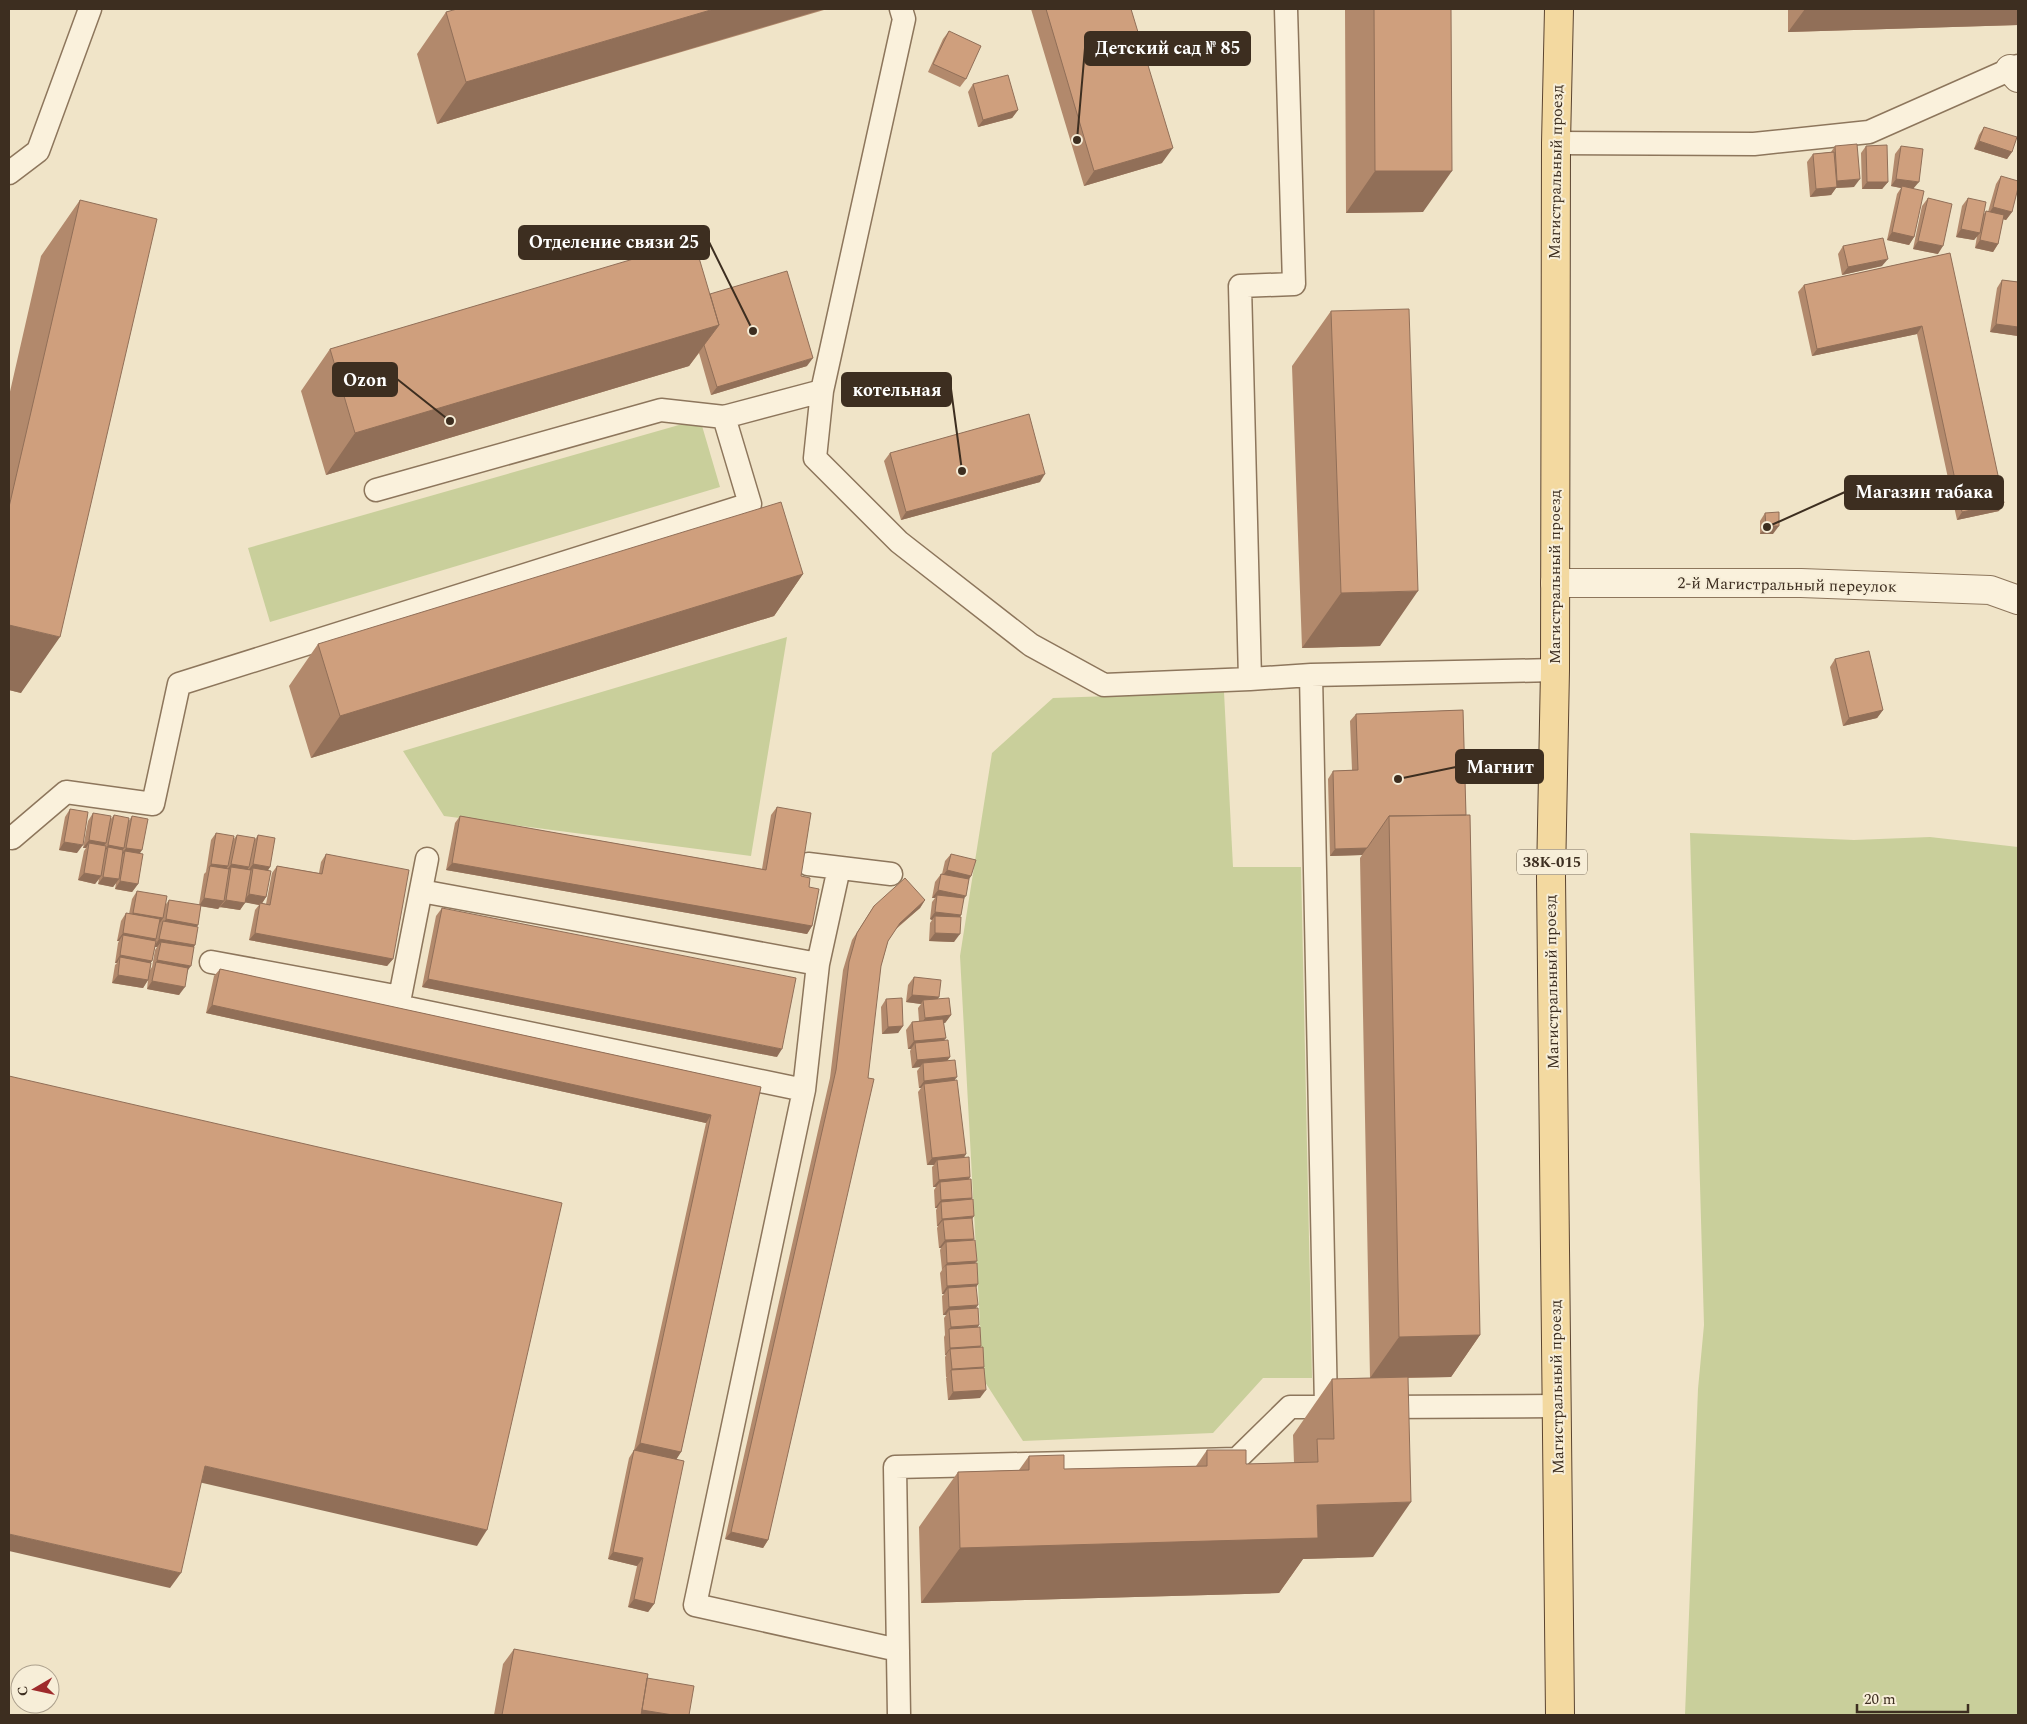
<svg xmlns="http://www.w3.org/2000/svg" width="2027" height="1724" font-family="Spectral,serif">
<style>
.green{fill:#c9cf9b}
.lines{fill:none;stroke-linecap:round;stroke-linejoin:round}
.lane-casing{stroke:#8d765c;stroke-width:25}
.street-casing{stroke:#8d765c;stroke-width:30}
.primary-casing{stroke:#5b4430;stroke-width:30}
.lane{stroke:#faf1dc;stroke-width:22}
.street{stroke:#faf1dc;stroke-width:28}
.primary{stroke:#f3d9a0;stroke-width:28}
.wall{fill:#b2896c;fill-rule:evenodd}
.shaded-wall{fill:#916f58}
.building{fill:#cf9f7d;stroke:#916f58}
.labels{text-anchor:middle;dominant-baseline:central;stroke-width:4;stroke-linejoin:round;paint-order:stroke}
.shield{fill:#f7eed8;stroke:#756857;stroke-width:1}
.shield-label{font-size:15px;font-weight:bold;fill:#3d2e20}
.street-label{font-size:16px;fill:#3d2e20;stroke:#f7eed8}
.leader{fill:none;stroke:#3d2e20;stroke-width:2}
.callout-dot{fill:#3d2e20;stroke:#f7eed8;stroke-width:2}
.callout{fill:#3d2e20;stroke:#3d2e20;stroke-width:2}
.callout-label{font-size:18px;text-anchor:middle;font-weight:bold;fill:#fff}
</style>
<rect width="100%" height="100%" fill="#f0e4c8"/>
<!-- green -->
<path class="green" d="M700,419l20,68 -450,135 -22,-74z
M787,637l-36,219 -307,-40 -41,-65z
M1224,692l9,175h68l11,511h-49l-50,55 -190,8 -40,-62 -23,-423 32,-203 61,-55z
M1690,833l164,7 76,-3 88,10v868h-333l13,-326 6,-64z"/>
<g class="lines">
<!-- lane casing -->
<g class="lane-casing">
<path id="lane" d="M1286,9l8,275 -54,2 10,393 61,-4 15,732
M1556,143l198,1 115,-12 149,-66
M9,173l29,-22 52,-142
M822,391l-7,67 84,84 132,103 73,40 146,-6
M376,490l285,-80 63,7 98,-26 82,-372 -3,-10
M1311,675l244,-5
M9,837l3,1 54,-46 87,12 26,-120 571,-180 -26,-87
M808,864l83,10
M421,891l397,73 21,-96
M211,962l189,35 27,-138
M818,964l-14,126 -109,515 203,45
M400,997l-2,9 406,84
M1378,1407l179,-1
M899,1715l-4,-248 342,-8 53,-52h51"/>
</g>
<!-- street casing -->
<g class="street-casing">
<path id="street" d="M2010,69l8,9
M1555,583h246l189,7 28,10"/>
</g>
<!-- primary casing -->
<g class="primary-casing">
<path id="primary" d="M1559,9l-3,134 -1,527 -4,207 9,838"/>
</g>
<!-- lane -->
<use href="#lane" class="lane"/>
<!-- street -->
<use href="#street" class="street"/>
<!-- primary -->
<use href="#primary" class="primary"/>
</g>
<!-- wall -->
<path class="wall" d="M1031,9h100l31,154 -78,23z
M1345,9h106l-28,203 -77,1z
M1788,9h230v16l-230,7z
M824,10l-387,114 -20,-70 29,-42z
M949,31l17,48 -6,8 -32,-15 15,-33z
M973,84l45,26 -6,8 -34,9 -10,-35z
M1984,127l28,25 -5,7 -33,-10 5,-14z
M1835,146l19,41 -18,1 -5,7 -21,2 -3,-35 6,-8 18,-2z
M1866,146l22,36 -6,7h-20l-1,-36z
M1901,146l13,43v48l-5,8 -22,-5 10,-46 4,-6 -10,-2 4,-32z
M2001,176l11,36 -6,8 -3,-1 -5,25 -5,8 -18,-4 2,-12 -3,4 -18,-3 6,-31 6,-8 15,17 3,-4 2,1 8,-28z
M1928,198l10,56 -25,-5 9,-43z
M80,200l-59,493 -12,-3v-294l32,-140z
M1843,246l39,20 -40,9 -4,-21z
M1950,253l49,258 -42,9 -40,-186 -105,22 -14,-64 6,-7z
M2002,280l16,2v54l-28,-4 7,-44z
M710,294l97,72 -96,29 -12,-42 -10,13 -363,109 -25,-84 29,-42z
M1331,311l49,335 -78,2 -10,-282z
M890,453l150,29 -139,38 -17,-59z
M1765,513l8,21h-13v-13z
M803,574l-29,42 -463,142 -22,-72 29,-42z
M1835,659l48,51 -6,8 -34,8 -13,-59z
M1463,710l17,625 -29,42 -43,1 -35,179 -70,2 -24,34 -358,10 -2,-76 39,-55 61,-2 10,-14 35,13 132,-3 11,-16 39,14 48,-1 -1,-28 39,-56 38,-1 -10,-520 2,-3 -32,1 -2,-77 5,-8 19,-1 -2,-49 6,-7z
M777,807l24,69 8,11 3,39 -5,8 -361,-64 9,-47 5,-7 302,53 9,-54z
M70,809l7,44 -18,-3 6,-33z
M93,813l17,7 4,-5 14,7 4,-6 8,37 -2,31 -6,8 -17,-3 1,-6 -3,4 -15,-3 1,-5 -4,5 -17,-4 6,-29 2,-3h-3l5,-27z
M216,833l17,7 4,-5 17,6 4,-6 12,32 -2,3 -2,27 -4,6 4,1 6,-31 5,-7 42,7 2,-11 5,-8 67,105 -6,7 -138,-26 6,-30 4,-5 -14,-3 -5,8 -20,-3 1,-1 -3,3 -17,-3 -4,21 -2,18 -1,2 -7,24 -8,24 -32,-6 1,-9 -5,8 -31,-5 3,-18 2,-2h-2l3,-20 1,-2h-2l4,-20 5,-8 3,1 3,-15 5,-8 29,13 3,-4 30,5 5,-31 2,-2 5,-32zM155,947h2l-2,3 -3,17 -2,3 1,-7z
M951,854l20,22 -3,5 -5,18 -2,16 -1,2 -6,25 -25,-1 1,-18 2,-3 -2,-1 2,-17 3,-4h-3l3,-16 6,-8h1l3,-13z
M925,900l-5,8 -25,22 -7,11 -7,25 -113,574 -5,8 -38,-9 105,-461 13,-108 9,-30 22,-34z
M442,908l335,149 -355,-70 14,-71z
M220,969l541,118 -80,365 -5,7 -22,145 -6,8 -20,-5 9,-41 -29,-7 21,-101 5,-8 72,-327 -500,-110 8,-37z
M914,977l24,22 13,16 -6,8h-1v17l6,17 -3,4 8,20 11,73 -2,4 6,19 -1,3 3,18 -1,2 3,16 -2,3v21l6,44 -2,3v21l4,39 4,20 -1,1 -3,30 -32,2 -2,-22 1,-1h-1l-1,-20 1,-2h-1l-1,-18 1,-2 -1,-17 2,-3h-3l-1,-19 2,-2h-2l-2,-21 2,-3 -2,-20 1,-2h-2l-2,-20 1,-2h-1l-1,-16 1,-2h-2l-1,-18 2,-3h-3l-1,-20 2,-2h-7l-9,-73 3,-4h-2l-2,-17 3,-4 -8,1 -2,-17 1,-2h-3l-2,-19 6,-8 7,-1 -1,-13 3,-4 -15,-2 2,-17z
M886,999l17,27 -5,7 -16,1 -1,-27z
M514,1649l133,29 42,37h-195l9,-51z"/>
<!-- shaded-wall -->
<path class="shaded-wall" d="M714,9h110l-387,115 29,-42z
M1805,9h213v16l-230,7z
M1018,110l-6,8 -34,9 5,-7z
M1979,141l33,11 -5,7 -33,-10z
M1173,148l-11,15 -78,23 10,-15z
M1375,171h77l-29,41 -77,1z
M1860,179l-6,8 -18,1 -5,7 -21,2 6,-8 16,-1 5,-7z
M1896,179l23,3 -6,7 -11,-3 -1,2 -10,-2z
M1867,182h21l-6,7h-20z
M1993,207l19,5 -6,8 -18,-5z
M1961,229l19,4 -6,7 -18,-3z
M1892,232l22,5 -5,8 -22,-5z
M1980,240l18,4 -5,8 -18,-4z
M1918,241l25,5 -5,8 -25,-5z
M1888,259l-6,7 -40,9 6,-8z
M1996,324l22,3v9l-28,-4z
M719,325l-30,41 -363,109 29,-42z
M1922,326l-5,8 -105,22 5,-7z
M813,358l-6,8 -96,29 6,-8z
M1045,474l-5,8 -139,38 5,-8z
M2004,503l-5,8 -42,9 5,-8z
M1766,526h13l-6,8h-13z
M803,574l-29,42 -463,142 29,-42z
M1418,591l-38,55 -78,2 39,-55z
M9,625l51,12 -39,56 -12,-3z
M1883,710l-6,8 -34,8 6,-8z
M89,840l17,3 -6,8 -11,-8 -3,5h-3z
M64,842l19,3 -6,8 -18,-3z
M108,845l16,3 -6,7 -10,-8 -4,6h-1z
M126,848l16,2 -5,8 -12,-7 -3,5 -1,-1z
M1367,848l-5,7 -32,1 5,-7z
M452,863l360,63 -5,8 -361,-64z
M211,864l17,2 -5,8 -13,-8 -5,6z
M231,864l18,3 -5,8 -13,-8 -3,5h-2z
M253,864l17,3 -5,8 -12,-7 -3,4h-3z
M947,870l24,6 -5,8 -25,-6z
M84,873l17,3 -6,8 -17,-4z
M103,877l16,2 -6,8 -15,-3z
M120,881l18,3 -6,8 -17,-3z
M938,890l28,6 -6,8 -23,-9 -2,3h-3z
M249,894l17,3 -5,8 -1,-2 -1,2 -16,-3z
M204,898l20,3 -6,8 -19,-3z
M226,900l19,3 -5,7 -20,-3z
M925,900l-5,8 -26,22 6,-7z
M935,912l26,3 -5,8 -21,-7 -3,4 -2,-1z
M133,913l30,5 -5,8 -30,-6z
M166,919l32,6 -6,8 -30,-9z
M123,933l33,6 -5,8 -28,-12 -4,6h-2z
M255,933l138,26 -6,7 -138,-26z
M935,933l25,1 -6,8 -25,-1z
M159,939l36,6 -5,8 -29,-11 -4,5h-3z
M120,955l32,6 -5,7 -27,-11 -3,6h-2z
M157,960l34,6 -6,8 -29,-11z
M118,975l30,5 -5,8 -31,-5z
M428,979l354,70 -5,8 -355,-70z
M152,981l33,6 -6,8 -32,-6z
M912,995l27,2 -5,8 -11,-5 -2,4 -15,-2z
M212,1005l499,110 -5,8 -500,-110z
M951,1015l-6,8 -25,3 5,-8z
M903,1026l-5,7 -16,1 6,-7z
M946,1038l-6,8 -25,-3 -4,6h-3l6,-8z
M950,1057l-6,8 -21,-2 -3,4 -8,1 5,-8z
M957,1077l-6,8 -27,-1 -3,4h-2l5,-7z
M966,1154l-6,8 -23,-2 -3,5h-7l5,-7z
M970,1177l-5,8 -25,-3 -4,5h-3l6,-7z
M972,1198l-5,7 -26,-3 -4,6h-2l6,-8z
M974,1216l-6,8 -25,-4 -5,6h-1l5,-7z
M974,1239l-6,7 -22,-4 -5,6h-2l6,-8z
M977,1261l-6,7 -25,-3 -5,5 6,-7z
M978,1284l-5,8 -25,-4 -4,6h-2l5,-8z
M978,1305l-5,8 -24,-3 -3,5h-3l6,-8z
M979,1325l-5,8 -25,-4 2,-2z
M1480,1335l-29,42 -81,1 29,-41z
M981,1346l-5,7 -26,-4 -4,6h-1l5,-7z
M984,1367l-5,8 -28,-5 -5,7 6,-8z
M986,1390l-6,8 -32,2 5,-8z
M640,1443l41,9 -5,8 -42,-9z
M205,1466l282,64 -10,16 -283,-65z
M1411,1502l-38,55 -70,2 -24,34 -358,10 39,-55 357,-43z
M731,1532l37,8 -5,8 -38,-9z
M9,1534l172,39 -11,15 -161,-37z
M613,1552l30,6 -6,8 -29,-7z
M634,1599l20,5 -6,8 -20,-5z
M638,1709l35,6h-40z"/>
<!-- building -->
<path class="building" d="M457,9h257l-248,73 -20,-70z
M1046,9h85l42,139 -79,23z
M1374,9h77l1,162h-77z
M949,31l32,15 -15,33 -33,-15z
M1008,75l10,35 -35,10 -10,-36z
M1984,127l33,10 -5,15 -33,-11z
M1857,144l3,35 -23,2 -2,-35z
M1887,145l1,37h-21l-1,-36z
M1901,146l22,3 -4,33 -23,-3z
M1834,152l3,35 -21,2 -3,-35z
M2001,176l17,5v7l-6,24 -19,-5z
M1902,186l22,5 -10,46 -22,-5z
M1928,198l24,6 -9,42 -25,-5z
M1968,198l18,4 -6,31 -19,-4z
M80,200l77,19 -97,418 -51,-12v-118z
M1986,211l18,4 -6,29 -18,-4z
M1883,238l5,21 -40,8 -5,-21z
M694,241l25,84 -364,108 -25,-84z
M1950,253l54,250 -42,9 -40,-186 -105,23 -13,-64z
M787,271l26,87 -96,29 -13,-42 15,-20 -9,-31z
M2002,280l16,2v45l-22,-3z
M1409,309l9,282 -77,2 -10,-282z
M1029,414l16,60 -139,38 -16,-59z
M781,502l22,72 -463,142 -22,-72z
M1779,512v14h-13l-1,-13z
M1869,651l14,59 -34,8 -14,-59z
M1463,710l3,105 -77,1 -22,32 -32,1 -2,-78 25,-1 -2,-56z
M777,807l34,6 -10,63 9,2 -1,9 10,2 -7,37 -360,-63 8,-47 306,54z
M70,809l18,3 -5,33 -19,-3z
M93,813l18,3 -5,27 -17,-3z
M114,815l15,3 -5,30 -16,-3z
M1470,815l10,520 -81,2 -10,-521z
M132,816l16,3 -6,31 -16,-2z
M216,833l18,3 -6,30 -17,-2z
M237,835l18,3 -6,29 -18,-3z
M258,835l17,3 -5,29 -17,-3z
M89,843l17,3 -5,30 -17,-3z
M108,847l15,3 -4,29 -16,-2z
M125,851l18,3 -5,30 -18,-3z
M326,854l83,16 -16,89 -138,-26 5,-30 10,2 7,-39 45,8z
M951,854l25,6 -5,16 -24,-6z
M210,866l19,3 -5,32 -20,-3z
M231,867l20,3 -6,33 -19,-3z
M253,868l18,3 -5,26 -17,-3z
M941,874l28,5 -3,17 -28,-6z
M905,878l20,22 -25,23 -12,18 -7,25 -13,112 6,1 -106,461 -37,-8 105,-462 13,-108 8,-29 17,-27z
M137,891l30,5 -4,22 -30,-5z
M937,895l27,3 -3,17 -26,-3z
M169,900l32,5 -3,20 -32,-6z
M442,908l354,70 -14,71 -354,-70z
M126,913l34,6 -4,20 -33,-6z
M935,916l26,1 -1,17 -25,-1z
M163,921l35,6 -3,18 -36,-6z
M123,935l33,6 -4,20 -32,-6z
M161,942l33,5 -3,19 -34,-6z
M120,957l31,6 -3,17 -30,-5z
M156,962l32,6 -3,19 -33,-6z
M220,969l541,118 -80,365 -41,-9 71,-328 -499,-110z
M914,977l27,3 -2,17 -27,-2z
M902,998l1,28 -15,1 -2,-28z
M949,998l2,17 -26,3 -2,-18z
M943,1019l3,19 -32,3 -2,-19z
M948,1040l2,17 -33,3 -2,-17z
M955,1060l2,17 -33,4 -1,-18z
M9,1076l553,127 -75,327 -282,-64 -24,107 -172,-39z
M957,1080l9,74 -34,4 -8,-74z
M969,1157l1,20 -31,3 -2,-20z
M971,1179l1,19 -31,2 -1,-18z
M973,1199l1,17 -32,3 -1,-17z
M972,1218l2,21 -29,1 -2,-20z
M975,1240l2,21 -30,2 -1,-21z
M977,1263l1,21 -31,2 -1,-21z
M976,1286l2,19 -29,2 -1,-19z
M978,1308l1,17 -28,2 -2,-17z
M980,1327l1,19 -31,2 -1,-19z
M983,1347l1,20 -32,2 -2,-20z
M984,1368l2,22 -33,2 -2,-22z
M1408,1377l3,125 -94,3 1,33 -358,10 -2,-76 71,-2v-14l35,-1v14l143,-3v-16h39v14l72,-2 -1,-23h17l-2,-60z
M634,1450l50,11 -30,143 -20,-5 9,-41 -30,-6z
M514,1649l134,25 -7,41h-139z
M647,1678l47,8 -5,29h-16l-31,-5z"/>
<g class="labels">
<!-- shield labels -->
<rect class="shield" x="1517" y="849.5" width="70" height="25" rx="4"/>
<g class="shield-label">
<text x="1552" y="862">38К-015</text>
</g>
<!-- street labels -->
<g class="street-label">
<text transform="translate(1556 172) rotate(-89)">Магистральный проезд</text>
<text transform="translate(1555 577) rotate(-90)">Магистральный проезд</text>
<text transform="translate(1787 585) rotate(1)">2-й Магистральный переулок</text>
<text transform="translate(1552 982) rotate(-91)">Магистральный проезд</text>
<text transform="translate(1557 1387) rotate(-91)">Магистральный проезд</text>
</g>
</g>
<!-- callouts -->
<path class="leader" d="M1077 140L1085 48M753 331L709 242M450 421L397 379M962 471L951 389M1767 527L1845 492M1398 779L1456 767"/>
<g class="callout-dot">
<circle cx="1077" cy="140" r="5"/>
<circle cx="753" cy="331" r="5"/>
<circle cx="450" cy="421" r="5"/>
<circle cx="962" cy="471" r="5"/>
<circle cx="1767" cy="527" r="5"/>
<circle cx="1398" cy="779" r="5"/>
</g>
<g class="callout">
<rect x="1085" y="32" width="165" height="33" rx="5"/>
<rect x="519" y="226" width="190" height="33" rx="5"/>
<rect x="333" y="363" width="64" height="33" rx="5"/>
<rect x="842" y="373" width="109" height="33" rx="5"/>
<rect x="1845" y="476" width="158" height="33" rx="5"/>
<rect x="1456" y="750" width="87" height="33" rx="5"/>
</g>
<g class="callout-label">
<text x="1168" y="54">Детский сад № 85</text>
<text x="614" y="248">Отделение связи 25</text>
<text x="365" y="386">Ozon</text>
<text x="897" y="396">котельная</text>
<text x="1924" y="498">Магазин табака</text>
<text x="1500" y="773">Магнит</text>
</g>
<!-- border -->
<rect width="2027" height="1724" fill="none" stroke="#3d2e20" stroke-width="20"/>
<!-- north arrow -->
<g transform="translate(35 1689) rotate(261)"><circle r="24" fill="#f7eed8" stroke="#ada18e"/>
<path d="M0-4L9 19L0 12L-9 19Z" fill="#9e2a2b"/>
<text y="-8" font-size="14" font-weight="bold" text-anchor="middle" fill="#3d2e20">С</text>
</g>
<!-- scale -->
<path d="M1857 1704v8h111v-8" fill="none" stroke="#3d2e20" stroke-width="2.5"/>
<text x="1864" y="1704" font-size="15" fill="#3d2e20" stroke="#f7eed8" stroke-width="4" paint-order="stroke">20 m</text>
</svg>
